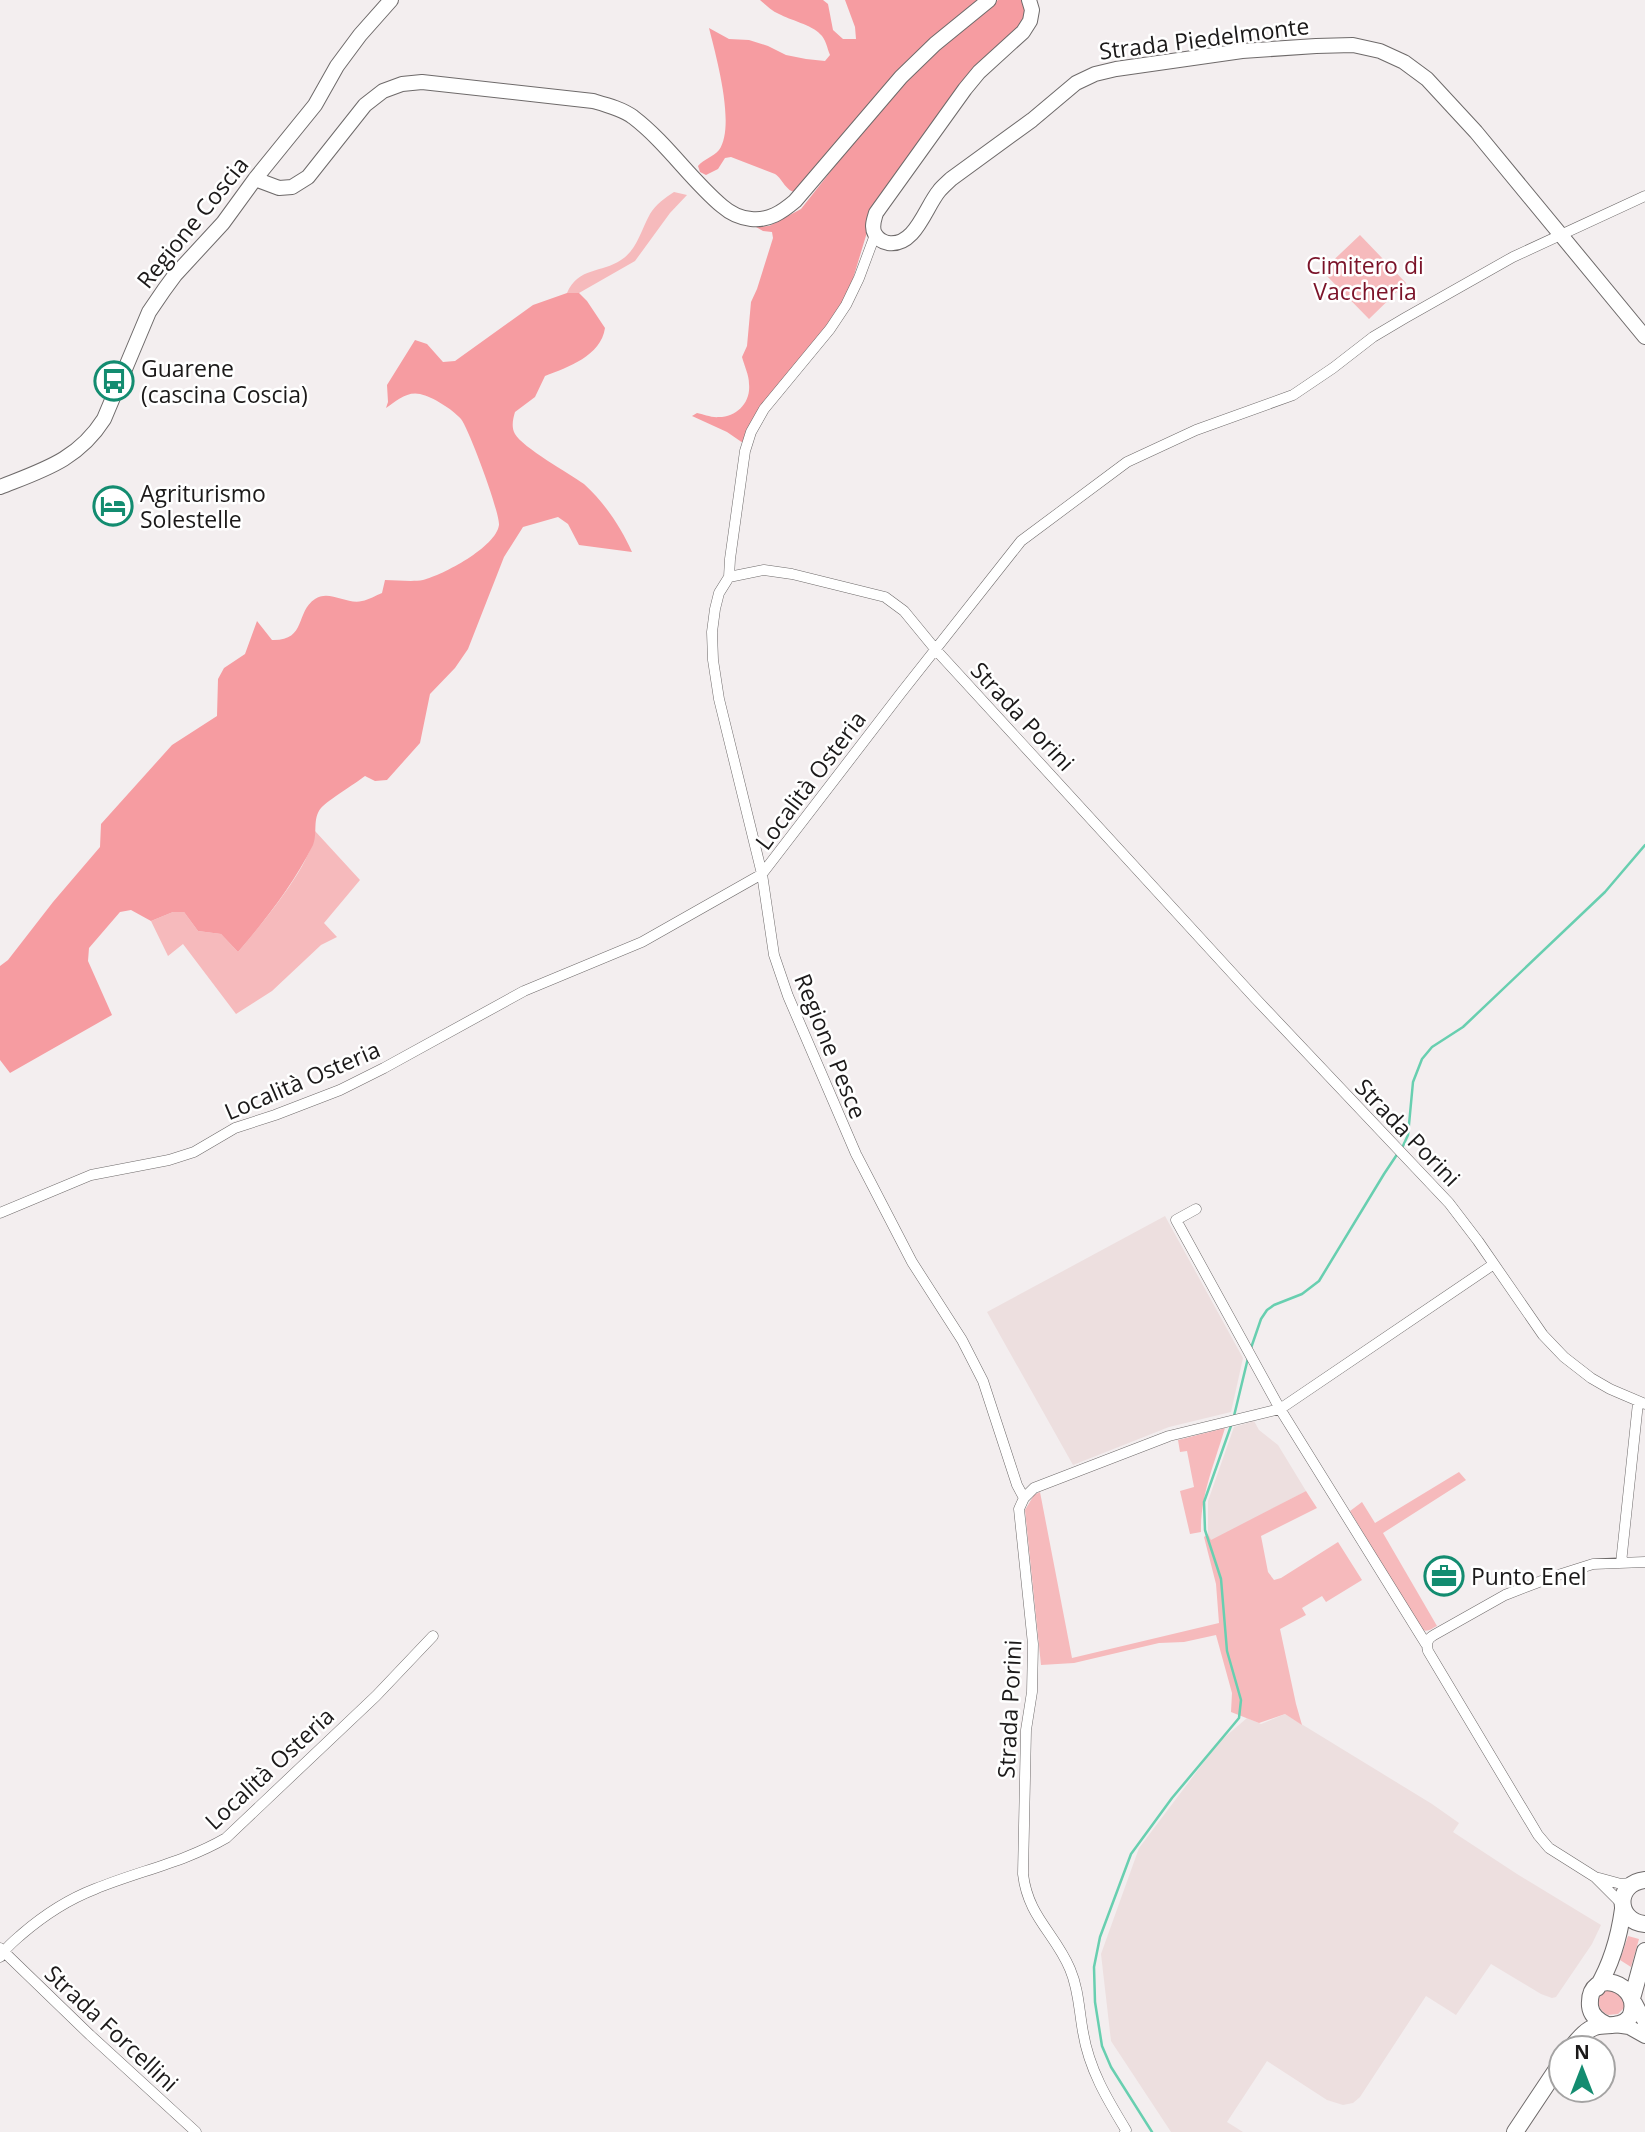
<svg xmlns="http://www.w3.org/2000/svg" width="1645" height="2132" font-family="'Open Sans',sans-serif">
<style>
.built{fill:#eddfdf}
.green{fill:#f6babc}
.forest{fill:#f69ca1}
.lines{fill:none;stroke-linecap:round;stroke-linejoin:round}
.stream{stroke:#68cfb0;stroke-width:2.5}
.street-casing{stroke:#6e6a6a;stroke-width:11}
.secondary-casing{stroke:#6e6a6a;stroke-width:16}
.primary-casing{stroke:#6e6a6a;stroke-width:18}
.street{stroke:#fff;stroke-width:10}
.secondary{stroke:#fff;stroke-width:14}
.primary{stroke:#fff;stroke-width:16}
.labels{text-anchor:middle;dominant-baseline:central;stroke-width:5;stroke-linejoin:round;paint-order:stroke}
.street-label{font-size:23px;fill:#1b1919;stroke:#fff}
.park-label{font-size:23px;fill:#7b1329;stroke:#fff}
.poi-label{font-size:23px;fill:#1b1919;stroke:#fff;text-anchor:start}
</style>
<rect width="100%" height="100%" fill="#f3eeef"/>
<!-- built -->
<path class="built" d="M1165,1216l78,142 -12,54 -62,15 -96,38 -86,-153z
M1254,1421l5,9 19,15 28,46 -95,50 -3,-7v-33l26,-74z
M1285,1714l147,90 27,19 -6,9 64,42 84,51 -9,19 -36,53 -4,1 -11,-4 -50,-30 -35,51 -30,-19 -66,101 -7,6 -10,2 -16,-5 -60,-39 -40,61 16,10h-72l-60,-91 -10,-87 38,-106 80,-106 28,-24 14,6z"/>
<!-- green -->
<path class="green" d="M674,192l13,3 -17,18 -35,48 -56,32h-12c11,-26 35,-20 54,-33 16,-10 20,-30 29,-46 6,-10 15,-16 24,-22z
M1360,235l46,48 -37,36 -47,-48z
M315,831l45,49 -36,43 13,14 -16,8 -49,46 -36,23 -53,-70 -15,12 -17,-35 22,-9h11l14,19 23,3 17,18c22,-26 75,-88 77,-121z
M1225,1428c-10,34 -25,68 -24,104l-11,2 -10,-43 14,-4 -7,-36 -7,1 -2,-12z
M1459,1472l7,8 -83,53 54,93c-6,3 -10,7 -16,3l-71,-118 12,-9 13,21z
M1306,1491l11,17 -56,28 7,36 6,8 7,-2 57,-36 24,38 -36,22 -4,-6 -20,12 4,7 -26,14 16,75 6,21 -17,-11 -26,9 -28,-11 1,-19 -16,-58 -32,7 -25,1 -85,20 -33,2 -16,-155 9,-15 6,-3 32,166 147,-35 -3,-39 -12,-47 4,-3 3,6z
M1628,1936l11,3 -8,28 -11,-7z
M1606,1989l18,5 1,13 -7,7 -10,1c-12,-6 -13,-19 -2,-26z"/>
<!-- forest -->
<path class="forest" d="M760,0h63l5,4 5,26 10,9h13l-1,-12 -10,-27h139l-88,73 -100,119c-10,0 -13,-13 -21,-18l-44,-17 -6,1 -7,11 -12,6 -6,-3 -2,-6c6,-7 15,-9 21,-16 17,-24 -3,-94 -10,-122l20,11 20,1 19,6 18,9 20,4 19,2 5,-6c-3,-7 -4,-16 -10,-21 -8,-9 -30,-14 -41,-20 -7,-3 -13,-9 -19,-14z
M998,0h25l3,5 -3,17 -155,207 -16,53 -12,24 -19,28 -58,70 -20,39 -16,-11 -35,-16 5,-3c6,1 15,5 22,4 18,0 32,-15 30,-33 0,-9 -5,-19 -7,-27l5,-11 4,-44 6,-13 16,-51 -1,-6 -9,-1 -7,-4 13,-1 32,-17 100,-127z
M567,293h12l8,8 18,27c-4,28 -37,39 -60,48l-10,21 -20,15c-2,7 -4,15 0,22 7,13 55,40 69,50 20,18 37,43 48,68l-53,-7 -11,-21 -10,-7 -35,10 -19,30 -36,92 -13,19 -25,26 -10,49 -33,37 -12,1 -10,-5c-10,8 -37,24 -44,32 -9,11 -3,25 -8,37 -20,40 -46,73 -75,107l-17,-18 -23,-3 -14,-19h-11l-22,9 -20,-11 -11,2 -31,36 -1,13 24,54 -102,58 -10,-13v-94l8,-6 45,-58 47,-55 1,-23 71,-79 45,-29 1,-37 6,-11 21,-14 12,-33 15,19c35,1 23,-28 43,-41 14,-10 32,6 47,2 7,-1 14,-6 20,-8l3,-13c12,0 27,2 38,0 20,-5 73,-33 76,-55 1,-12 -30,-96 -38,-106 -9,-10 -28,-22 -41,-25 -13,-3 -24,7 -34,14l2,-6 -1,-17 28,-45 12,4 16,18 12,-1 78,-56z"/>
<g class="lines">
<!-- stream -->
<path class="stream" d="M1402,1148l6,-13 5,-53 9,-23 10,-12 31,-20 142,-135 40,-47
M1251,1348l10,-29 6,-9 7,-5 28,-11 17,-13 65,-107 14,-21
M1234,1416l14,-58
M1152,2132l-41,-65 -9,-21 -7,-44 -1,-35 6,-30 31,-83 41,-56 67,-80 2,-18 -14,-49 -6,-72 -16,-49 -1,-28 28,-79"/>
<!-- street casing -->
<g class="street-casing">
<path id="street" d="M729,577l35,-7 28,4 93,23 19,14 32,39 319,348 194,205 29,38 65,94 21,22 27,21 19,11 35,15
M729,577l-10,16 -4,16 -3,23 1,28 6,39 43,175 12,81 14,41 68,158 56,108 50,78 21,41 34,104 7,13
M729,577l1,-18 15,-108 6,-19 13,-23 66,-80 16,-24 13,-27 16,-43
M1196,1209l-20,11 104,189 146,235
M0,1213l91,-38 78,-15 25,-8 41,-24 40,-13 65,-25 44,-22 140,-77 118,-49 120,-68 139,-181 120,-152 106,-79 69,-32 97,-35 40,-27 40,-31 32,-19 108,-61 132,-61
M1621,1563l17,-160
M1599,1878l22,6 11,-1
M1622,1904l-27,-27 -46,-29 -11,-13 -110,-184c-2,-8 -1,-12 6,-16l71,-40 47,-18 41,-13 52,-2
M0,1948l90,87 106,97
M0,1957c5,-9 14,-16 22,-23 21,-18 47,-35 73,-45 44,-18 90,-27 131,-51l150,-142 57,-60
M1125,2132l1,-2c-19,-31 -37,-61 -43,-98 -4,-21 -4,-42 -13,-63 -15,-36 -42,-52 -47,-95l3,-144 6,-38 1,-48 -14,-135 5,-11 10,-10 135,-52 111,-27 214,-145"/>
</g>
<!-- secondary casing -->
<g class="secondary-casing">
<path id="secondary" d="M1029,0l3,10 -2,11 -7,11 -44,40 -14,17 -89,124c-2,7 -5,14 -1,21 3,5 8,8 13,9 27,4 37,-35 51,-52 3,-4 8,-8 12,-12l81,-59 44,-37 19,-9 21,-5 126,-18 74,-5 37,-1 27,6 24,11 23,17 49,53 169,205
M255,179l24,9 13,-1 16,-10 57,-72 18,-14 19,-7 20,-2 171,19c14,4 29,8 40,16 34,26 57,62 89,89 8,7 19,12 29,13 18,2 31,-7 44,-18l106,-124 34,-33 54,-44
M0,487c43,-17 78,-27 104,-68l45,-107 15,-22 11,-15 48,-52 32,-44 60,-74 22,-39 23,-31 31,-35
M1635,2003l10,19
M1615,2025l14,2 16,9"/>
</g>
<!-- primary casing -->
<g class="primary-casing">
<path id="primary" d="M1645,1880c-30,3 -30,41 0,44
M1597,1988c15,-25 22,-50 26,-79
M1633,1995l12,-44
M1571,2048c7,-8 14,-18 24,-21 12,-4 25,2 35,-10 15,-33 -43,-53 -40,-11 1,10 8,15 17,19
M1515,2132l46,-69"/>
</g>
<!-- street -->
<use href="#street" class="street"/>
<!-- secondary -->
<use href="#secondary" class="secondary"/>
<!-- primary -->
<use href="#primary" class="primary"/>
</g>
<!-- icons -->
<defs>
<g id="bus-ring" transform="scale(2.0125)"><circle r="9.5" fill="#fff" stroke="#138c70" stroke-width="1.5"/><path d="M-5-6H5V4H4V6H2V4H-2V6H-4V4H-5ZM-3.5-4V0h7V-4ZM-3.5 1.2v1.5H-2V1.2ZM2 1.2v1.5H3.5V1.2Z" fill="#138c70"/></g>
<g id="hotel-ring" transform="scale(2.0125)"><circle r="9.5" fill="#fff" stroke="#138c70" stroke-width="1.5"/><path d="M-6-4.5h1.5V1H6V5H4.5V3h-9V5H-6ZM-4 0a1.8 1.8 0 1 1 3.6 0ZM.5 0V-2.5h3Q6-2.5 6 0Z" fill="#138c70"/></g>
<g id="office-ring" transform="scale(2.0125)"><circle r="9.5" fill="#fff" stroke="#138c70" stroke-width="1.5"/><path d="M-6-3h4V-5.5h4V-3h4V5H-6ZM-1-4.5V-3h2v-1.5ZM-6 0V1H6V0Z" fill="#138c70"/></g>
</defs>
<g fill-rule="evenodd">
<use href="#bus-ring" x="114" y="381"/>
<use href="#hotel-ring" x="113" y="506"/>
<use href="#office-ring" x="1444" y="1576"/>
</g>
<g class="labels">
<!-- street labels -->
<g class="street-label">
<text transform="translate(1204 38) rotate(-7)">Strada Piedelmonte</text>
<text transform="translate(192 222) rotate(-51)">Regione Coscia</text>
<text transform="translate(1023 716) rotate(47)">Strada Porini</text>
<text transform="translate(810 780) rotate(-53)">Località Osteria</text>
<text transform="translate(831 1046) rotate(68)">Regione Pesce</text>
<text transform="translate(302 1080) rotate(-23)">Località Osteria</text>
<text transform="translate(1408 1132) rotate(46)">Strada Porini</text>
<text transform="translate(1009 1709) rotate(-87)">Strada Porini</text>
<text transform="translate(269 1768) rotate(-43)">Località Osteria</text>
<text transform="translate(112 2028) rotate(43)">Strada Forcellini</text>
</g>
<!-- park labels -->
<g class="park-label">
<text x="1365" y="265">Cimitero di<tspan x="1365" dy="26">Vaccheria</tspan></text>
</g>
<!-- poi labels -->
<g class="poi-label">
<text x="141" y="368">Guarene<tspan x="141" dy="26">(cascina Coscia)</tspan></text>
<text x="140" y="493">Agriturismo<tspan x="140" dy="26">Solestelle</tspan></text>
<text x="1471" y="1576">Punto Enel</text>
</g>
</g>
<!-- north arrow -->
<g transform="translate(1582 2069)"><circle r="33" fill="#ffffff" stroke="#a4a3a3" stroke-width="2"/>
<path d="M0-5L12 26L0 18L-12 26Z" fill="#138c70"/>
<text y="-10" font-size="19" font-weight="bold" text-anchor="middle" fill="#1b1919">N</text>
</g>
</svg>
